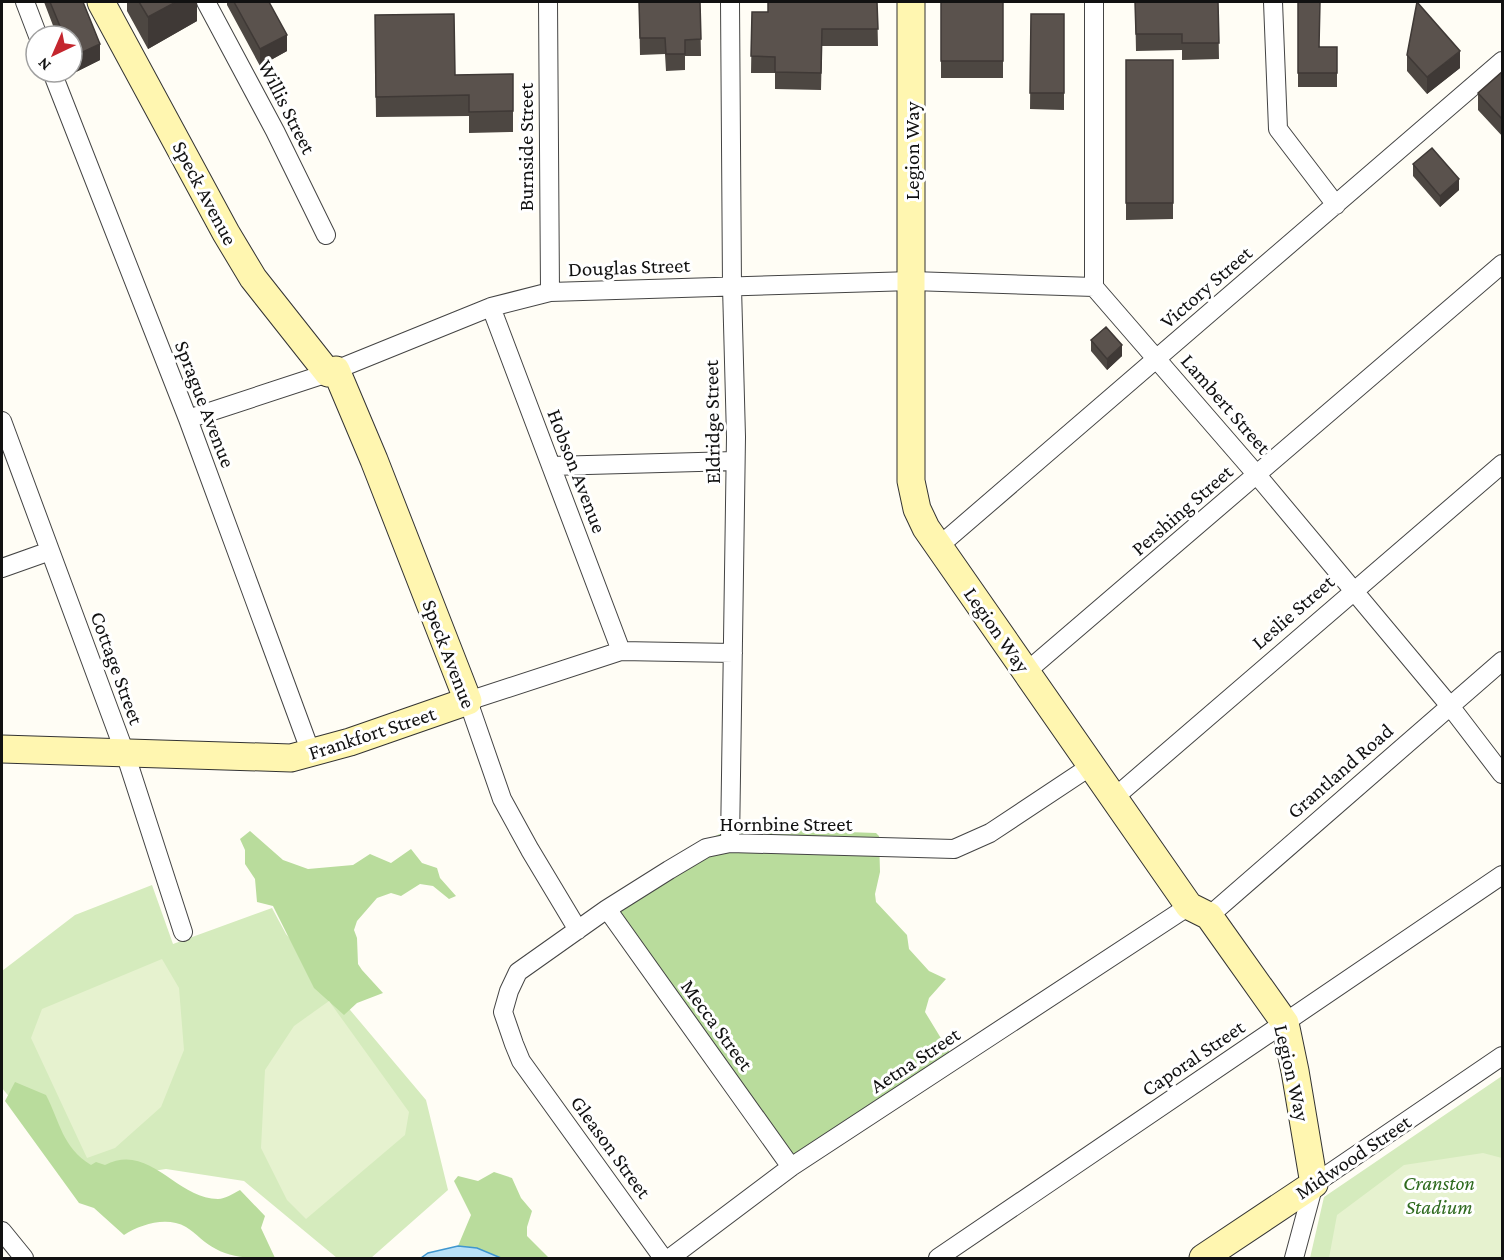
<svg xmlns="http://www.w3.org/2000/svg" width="1504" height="1260" font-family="'Crimson Pro',serif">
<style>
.green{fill:#d5ebbd}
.forest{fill:#b9dc9c}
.pitch{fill:#e6f2cf}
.water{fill:#b9e0f7;stroke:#3f96cf;stroke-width:1.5}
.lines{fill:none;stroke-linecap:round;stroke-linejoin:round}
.street-casing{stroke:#444;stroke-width:20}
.secondary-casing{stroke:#333;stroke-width:29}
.street{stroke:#fff;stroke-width:18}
.secondary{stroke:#fff6b0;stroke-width:27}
.wall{fill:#4d4742}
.shaded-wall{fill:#3f3936}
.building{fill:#5a524d;stroke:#3f3936;stroke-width:1.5}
.labels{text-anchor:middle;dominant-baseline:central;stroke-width:6;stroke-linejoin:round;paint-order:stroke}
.street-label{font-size:21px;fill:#111;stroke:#fff}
.park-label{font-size:21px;font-style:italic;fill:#2f6b1f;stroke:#fff}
</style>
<rect width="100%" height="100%" fill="#fffdf5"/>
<!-- green -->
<path class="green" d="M152,885l21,59 99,-36 14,26 140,166 22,90 -77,68h-34l-93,-77 -78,-12 -87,13 -77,-94v-117l73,-56z
M1502,1076v182h-192l14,-61z"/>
<!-- forest -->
<path class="forest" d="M732,828l144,5 3,3 1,36 -5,22 1,8 31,33 2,14 20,22 17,8 -17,19 -4,14 28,46 -155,107 -183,-254 82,-66z
M250,831l33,29 25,9 45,-4 17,-11 21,9 20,-14 11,14 15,5 3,10 16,18 -7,3 -16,-13 -13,-2 -19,12 -10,-3 -14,5 -20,23 -3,9 3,8 1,26 4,6 21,23 -26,10 -13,12 -30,-27 -41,-82 -16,-4 -2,-23 -10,-15v-14l-5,-11z
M15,1082l31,13c14,27 16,52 45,70l5,-3 9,3c45,-23 71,34 113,34 7,0 16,-6 22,-9l25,26 -4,12 14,30c-19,1 -43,0 -59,-9 -11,-5 -20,-16 -30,-22 -19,-11 -45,-3 -62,8l-30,-27 -15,-5 -74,-102z
M494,1172l18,6 9,20 11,13 -5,16v9l22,22h-48l-24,-10 -19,-2 13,-31 -17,-34 4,-5 20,5z"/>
<!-- pitch -->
<path class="pitch" d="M162,959l17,29 5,62 -23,57 -46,41 -28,10 -56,-120 11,-29z
M329,1001l80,111 -4,23 -99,84 -19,-19 -26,-52 4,-78 29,-44z
M1483,1153l19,5v100h-173l8,-43 67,-50z"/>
<!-- water -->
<path class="water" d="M458,1246l19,2 24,10h-80l7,-5z"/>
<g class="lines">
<!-- street casing -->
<g class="street-casing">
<path id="street" d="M25,2l13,34
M206,2l69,129 51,104
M548,2l2,290
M730,2l2,285 4,150 -6,406
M1094,2v285l163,188 193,231 52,68
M1273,2l5,127 58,76
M52,72l136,347 123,334
M491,307l130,344
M188,419l140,-46 163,-66 59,-15 362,-11 182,6
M2,421l123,332 58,179
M551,466l184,-5
M939,546l563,-485
M2,568l48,-17
M1026,672l476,-408
M1115,797l387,-333
M607,909l184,258
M1209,916l293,-255
M578,930l-48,-80 -28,-51 -34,-98 153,-50 112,2
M2,1231l22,27
M663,1258l-142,-197 -7,-17 -11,-32 6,-21 9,-19 89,-63 62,-39 37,-22 24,-5 224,6 36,-16 101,-67
M670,1258l121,-91 398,-261
M938,1258l564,-383
M1294,1258l20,-74 188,-128"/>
</g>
<!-- secondary casing -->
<g class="secondary-casing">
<path id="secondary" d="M101,2l125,231 27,45 75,95
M911,2v479l6,28 9,19 263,378 20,10 76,107 10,48 19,113 -111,74
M2,749l289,9 59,-16 118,-41 -94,-241 -38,-90"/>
</g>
<!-- street -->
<use href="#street" class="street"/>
<!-- secondary -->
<use href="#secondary" class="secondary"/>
</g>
<!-- wall -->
<path class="wall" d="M44,2h39l17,58 -28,14v-38h-15z
M127,2h70v19l-49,28 -21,-38z
M227,2h42l18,49 -27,15 -33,-61z
M639,2h61l1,54h-16v14l-19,1 -1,-17 -25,1z
M877,2l1,44h-56l-1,44 -46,-1v-16h-24l1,-61h16z
M941,2h62v76h-62z
M1135,2h83l1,57 -37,1v-10l-46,1z
M1298,2l22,45h17v40h-39z
M1031,14h33v96l-34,-1z
M375,36l80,39 58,-1v58l-44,1v-17l-93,1z
M1407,55l53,13 -33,26 -20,-23z
M1126,60h47v159l-47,1z
M1503,71v66l-25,-27v-17z
M1413,164l46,26 -19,17 -27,-31z
M1091,340l31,16 -15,14 -16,-19z"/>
<!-- shaded-wall -->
<path class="shaded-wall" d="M176,2h21v19l-49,28v-32z
M287,35v16l-27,15v-17z
M100,44v16l-28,14v-17z
M1460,51v17l-33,26v-17z
M1459,179v11l-19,17v-11z
M1122,345v11l-15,14v-11z"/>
<!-- building -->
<path class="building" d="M50,2h33l17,42 -28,13v-21h-8z
M139,2h37l-28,15z
M234,2h35l18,33 -27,14z
M639,2h61l1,37 -16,1v14h-19l-1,-16h-25z
M768,2h109l1,27h-56l-1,44 -46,-1v-15l-24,-1 1,-44h16z
M941,2h62v59h-62z
M1135,2h83l1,41h-37v-9h-46z
M1298,2h22l-1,45h18v26h-39z
M1417,2l43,49 -33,26 -20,-22z
M454,14l1,61 58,-1v37l-44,1v-17l-93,2 -1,-82z
M1031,14h33v79h-34z
M1126,60h47v143h-47z
M1503,71v49l-25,-27z
M1432,148l27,31 -19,17 -27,-32z
M1106,327l16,18 -15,14 -16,-19z"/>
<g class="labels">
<!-- street labels -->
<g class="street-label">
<text transform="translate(287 107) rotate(63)">Willis Street</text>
<text transform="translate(526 147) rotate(-90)">Burnside Street</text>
<text transform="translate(912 151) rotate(-90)">Legion Way</text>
<text transform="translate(205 193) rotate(62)">Speck Avenue</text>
<text transform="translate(629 267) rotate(-2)">Douglas Street</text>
<text transform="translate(1206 287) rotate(-41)">Victory Street</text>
<text transform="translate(205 404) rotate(69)">Sprague Avenue</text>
<text transform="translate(1226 404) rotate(49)">Lambert Street</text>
<text transform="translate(712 422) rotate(-91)">Eldridge Street</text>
<text transform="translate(577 471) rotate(69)">Hobson Avenue</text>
<text transform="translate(1182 510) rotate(-41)">Pershing Street</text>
<text transform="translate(1293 612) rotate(-41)">Leslie Street</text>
<text transform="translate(997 630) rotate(55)">Legion Way</text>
<text transform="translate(449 654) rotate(69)">Speck Avenue</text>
<text transform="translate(117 668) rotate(70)">Cottage Street</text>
<text transform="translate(372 733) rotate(-18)">Frankfort Street</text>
<text transform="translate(1340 771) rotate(-41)">Grantland Road</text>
<text x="786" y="824">Hornbine Street</text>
<text transform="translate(717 1025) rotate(54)">Mecca Street</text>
<text transform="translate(1193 1058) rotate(-34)">Caporal Street</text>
<text transform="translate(915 1060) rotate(-33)">Aetna Street</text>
<text transform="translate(1292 1073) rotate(77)">Legion Way</text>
<text transform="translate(611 1147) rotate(54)">Gleason Street</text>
<text transform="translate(1353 1157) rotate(-34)">Midwood Street</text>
</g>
<!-- park labels -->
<g class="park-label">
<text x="1439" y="1183">Cranston<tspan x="1439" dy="24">Stadium</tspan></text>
</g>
</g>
<!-- border -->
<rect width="1504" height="1260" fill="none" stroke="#111111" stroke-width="6"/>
<!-- north arrow -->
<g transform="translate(54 54) rotate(224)"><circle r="28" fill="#ffffff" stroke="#a0a0a0" stroke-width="1.5"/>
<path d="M0-4.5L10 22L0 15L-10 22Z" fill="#c4262e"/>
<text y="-9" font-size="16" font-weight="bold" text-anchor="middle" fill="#111111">N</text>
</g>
</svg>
